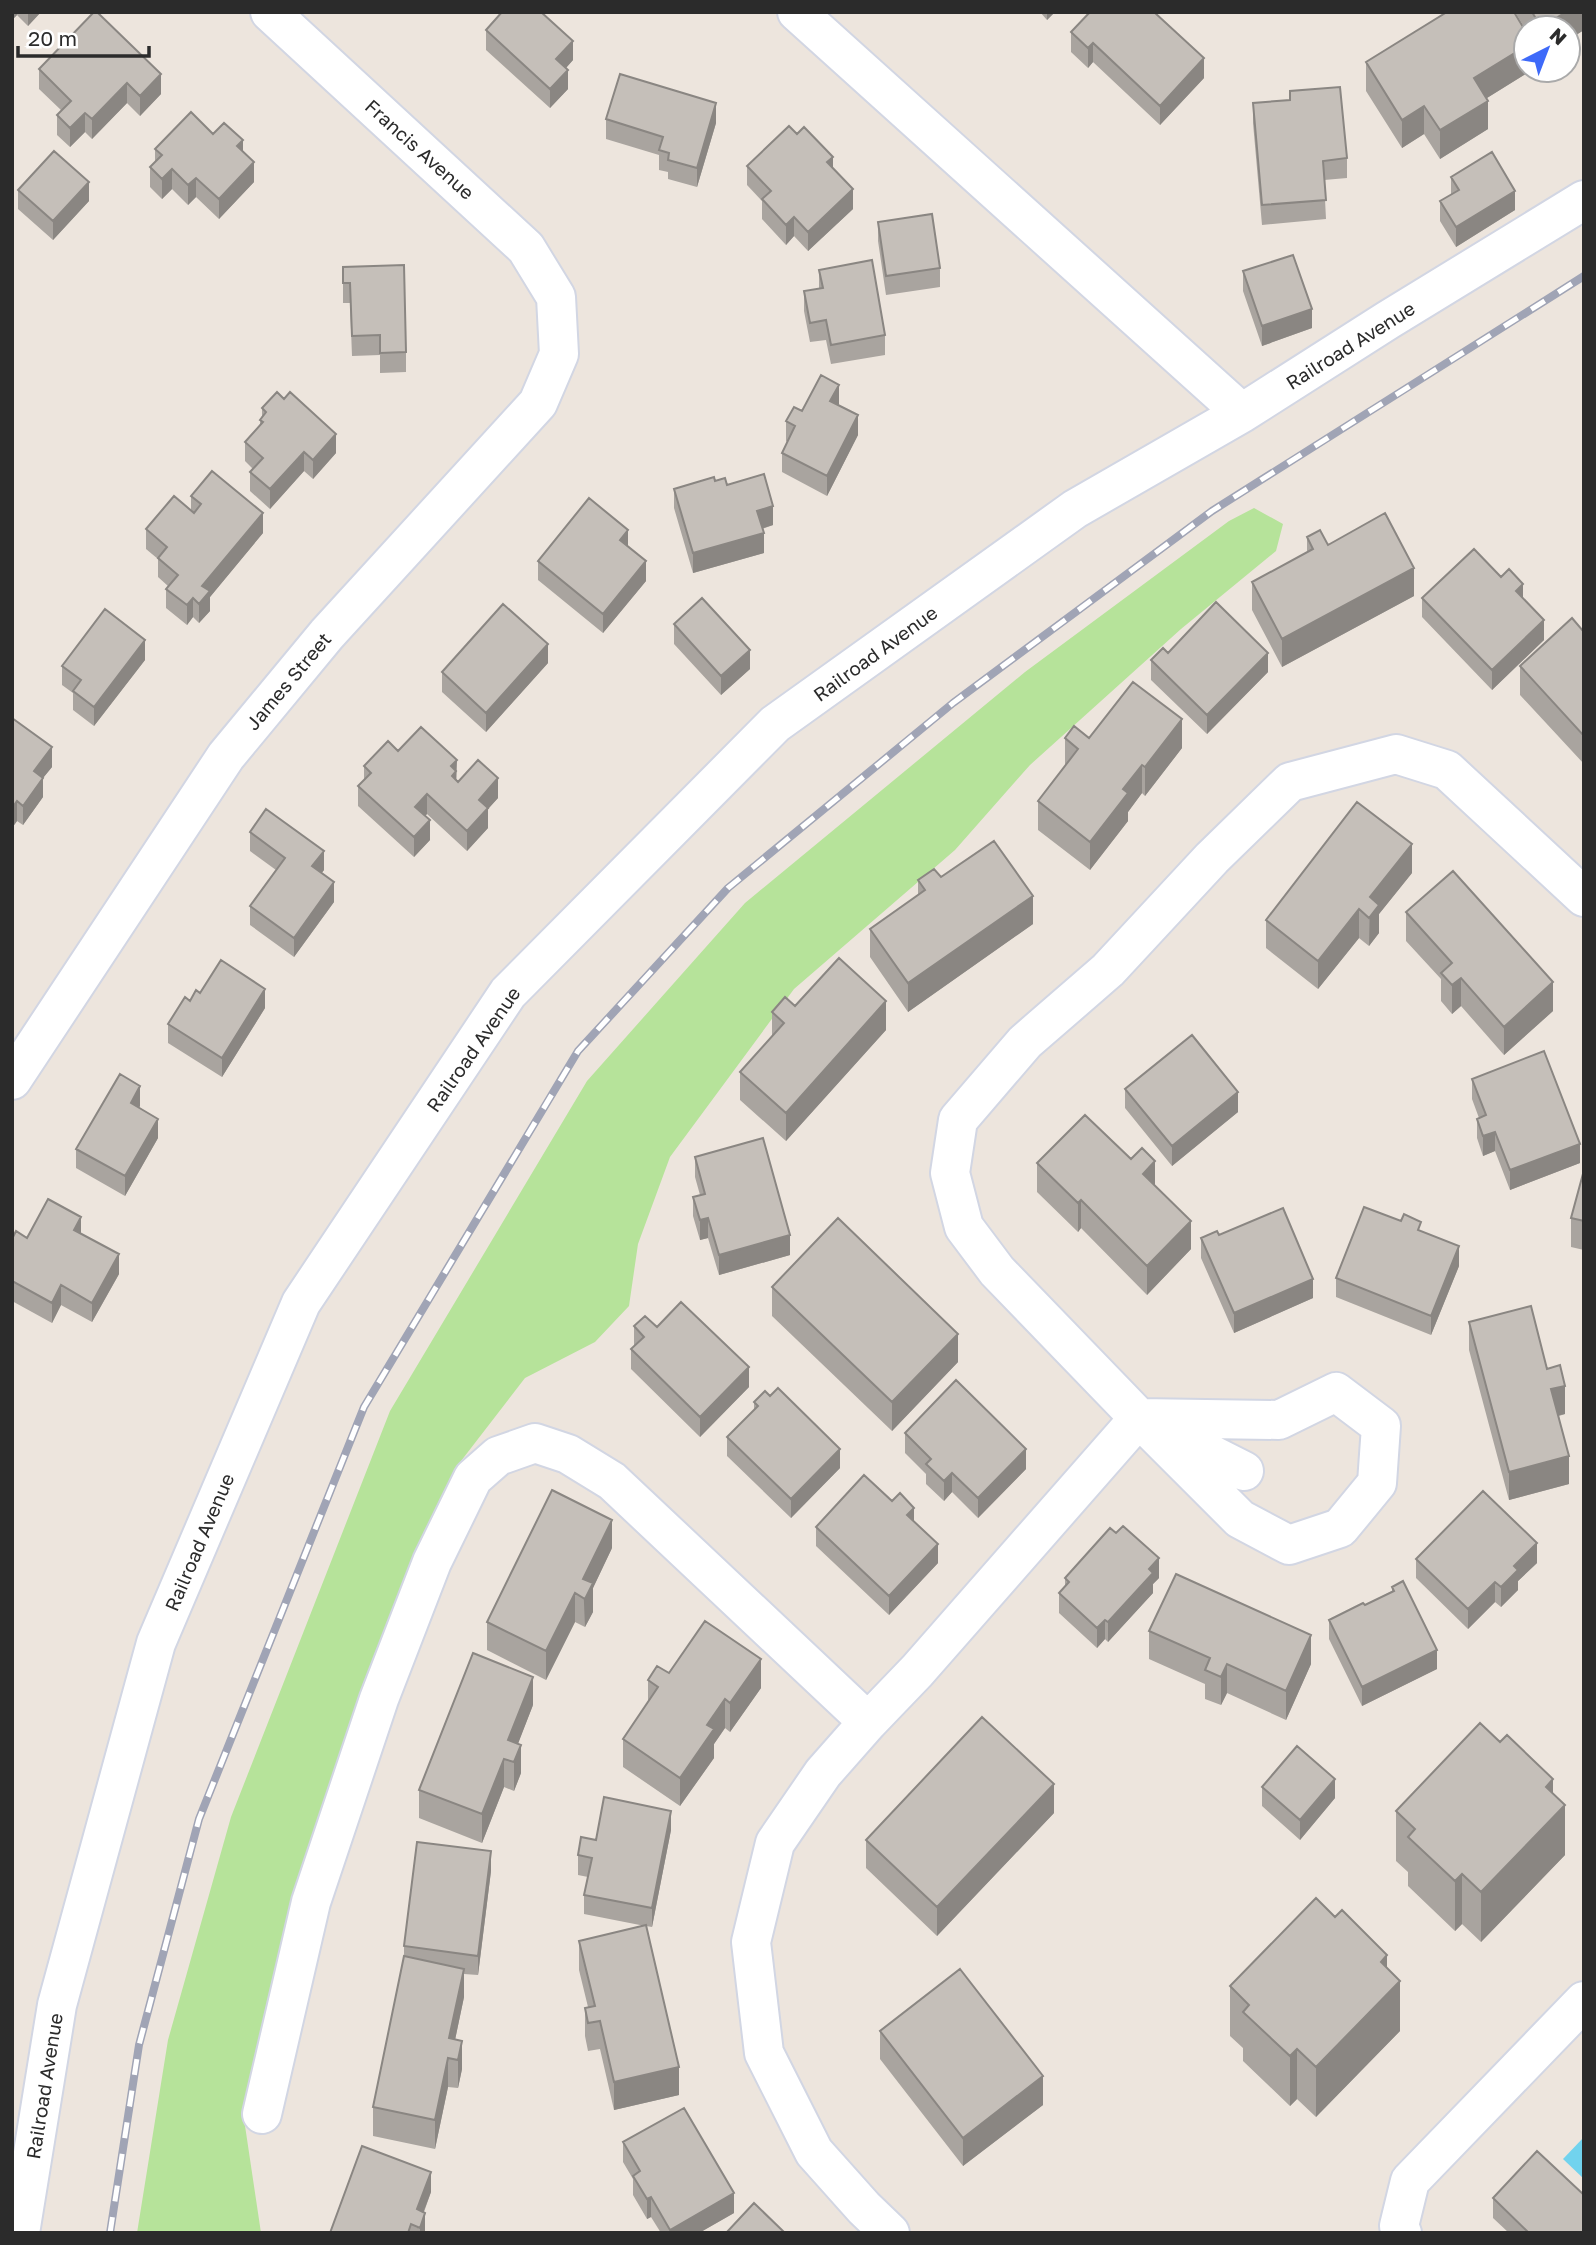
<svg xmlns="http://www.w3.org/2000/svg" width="1596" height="2245" font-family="'Golos Text',sans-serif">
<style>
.green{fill:#b6e39a}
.water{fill:#71d3ee}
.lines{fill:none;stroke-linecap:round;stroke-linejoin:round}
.minor-casing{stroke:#d2d6e3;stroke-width:42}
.minor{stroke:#fff;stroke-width:38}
.rail-casing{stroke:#a0a4b5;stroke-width:8}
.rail{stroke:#fff;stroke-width:5;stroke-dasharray:16;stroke-linecap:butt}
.wall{fill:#a9a49f}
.shaded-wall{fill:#8a8682}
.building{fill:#c5bfb9;stroke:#8a8682;stroke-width:2}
.labels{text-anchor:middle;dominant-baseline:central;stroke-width:5;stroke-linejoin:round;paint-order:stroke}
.street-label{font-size:19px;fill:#2b2b2b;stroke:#fff}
</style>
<rect width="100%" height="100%" fill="#ede5dd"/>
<!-- green -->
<path class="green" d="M1254,508l29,16 -7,27 -95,78 -151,136 -75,85 -161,139 -124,168 -32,87 -9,62 -34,36 -70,36 -64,83 -150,381 -67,277 17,114h-124l31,-193 63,-223 159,-406 197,-330 158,-178 280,-231 204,-151z"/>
<!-- water -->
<path class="water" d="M1584,2137v42l-21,-20z"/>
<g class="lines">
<!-- minor casing -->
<g class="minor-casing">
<path id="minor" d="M797,12l445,401
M12,1080l214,-324 101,-122 211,-231 21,-49 -3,-57 -30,-49 -256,-236
M1336,1392l45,34 -4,57 -37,45 -51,17 -49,-26 -101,-101 140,2z
M1244,1471l-105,-53 -142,-147 -33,-44 -14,-54 8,-53 67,-78 83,-72 104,-112 78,-76 106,-28 51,16 137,127
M262,2114l49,-212 68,-203 53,-137 41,-84 25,-22 37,-13 33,11 44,27 256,241
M20,2233l37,-228 99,-362 145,-340 207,-310 267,-269 300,-215 167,-96 146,-93 196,-120
M890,2233l-26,-25 -50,-56 -50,-99 -13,-111 24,-99 48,-70 45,-51 49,-51 222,-253
M1402,2233l-3,-7 11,-45 174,-180"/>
</g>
<!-- minor -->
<use href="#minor" class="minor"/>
<!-- rail casing -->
<g class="rail-casing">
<path id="rail" d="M110,2233l29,-188 60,-226 165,-412 214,-356 150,-163 225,-185 259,-192 372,-235"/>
</g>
<!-- rail -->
<use href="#rail" class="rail"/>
</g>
<!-- wall -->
<path class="wall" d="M12,12h29l-13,14 -11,-11 -5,5z
M94,12l67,82 -21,22 -13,-13 -35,36 -7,-7 -15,15 -13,-12v-20l5,-4 -23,-22v-20z
M1040,12h15l-8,8z
M1515,12h69v18l-16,10v-12h-42v2z
M486,30l87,30 -7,8 2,21 -18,19 -64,-58z
M1071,32l133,46 -44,47 -67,-63 -5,6 -17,-16z
M1366,62l166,8 -45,28 1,31 -48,30 -16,-25 -22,14 -36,-57z
M1290,100l57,58v20l-23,2 2,39 -64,6 -9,-102v-20z
M606,119l110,4 -19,64 -29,-8v-7l-9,-2v-15l-53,-16z
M213,134l30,17 11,31 -35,37 -23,-22 -8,8 -16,-16 -10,10 -12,-12v-20l5,-5v-13z
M747,166l86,2 20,41 -45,42 -14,-15 -8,9 -24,-26v-18l-15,-16z
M1451,177l64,33 -59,37 -16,-26v-20l11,-6z
M18,190l71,11 -36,39 -35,-31z
M878,222l62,46v19l-54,8 -8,-54z
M343,267l63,85v20l-26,1v-18l-28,1 -2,-53h-7z
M819,270l66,65v20l-54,9 -5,-24 -16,2 -6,-31v-20l15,-2z
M1243,271l69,57 -50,18 -19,-55z
M839,405l19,30 -31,61 -45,-24v-19l5,-11 -1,-1v-20l16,-10z
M262,408l74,45 -23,26 -9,-8 -34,38 -20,-18v-19l3,-3 -8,-8v-19l15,-16v-6l2,-4z
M715,481l12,4 46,40 -11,4 2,24 -71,20 -19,-65v-19z
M191,496l72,37 -53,64v14l-11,12 -6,-6 -6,8 -21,-17v-19l2,-3 -10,-9v-18l-12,-10v-20l45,-19z
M1307,537l21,8 86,51 -132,71 -30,-57v-28l55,-30z
M628,546l18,35 -43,52 -65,-53v-19z
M1501,577l43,63 -52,50 -70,-73v-19z
M674,624l76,45 -29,26 -47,-51z
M1584,632v132l-64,-69v-29z
M1168,653l100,19 -61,62 -56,-54v-20z
M145,660l-51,66 -21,-16v-17l-11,-8v-19z
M548,663l-62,69 -44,-40v-20z
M12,718l40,49 -9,11v19l-20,28 -6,-4 -5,7z
M1065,738h24l93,10 -37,48 -3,-3 -14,19v9l-38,49 -52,-40v-29l27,-35z
M398,751l59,29 1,2 40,16 -10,11v19l-21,23 -40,-37 -2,2 5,24 -16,17 -56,-51v-20l6,-6v-14z
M250,832l74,38 -3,3 13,29 -40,55 -44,-32v-19l26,-36 -26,-19z
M1412,873l-33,41v19l-10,13 -10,-8 -41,51 -52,-41v-28z
M941,877l92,47 -125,88 -38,-55v-28l48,-34v-15z
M1406,912l147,99 -49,44 -43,-49 -9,8 -11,-13v-22l-35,-38z
M200,993l65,15 -43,69 -54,-34v-19l22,-23z
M795,1006l91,24 -100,111 -46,-41v-28l32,-35v-25z
M1472,1079l108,84 -70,27 -15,-39 -12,5 -6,-18v-19l2,-1 -7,-19z
M1125,1089l113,23 -66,54 -47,-58z
M140,1106l-1,2 19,30 -33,58 -49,-28v-19z
M695,1157l95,98 -71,20 -11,-37 -8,2 -7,-24v-19l7,-2 -5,-18z
M1037,1163l118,23 36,63 -44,46 -66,-67 -3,4 -41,-40z
M1584,1170v80l-13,-3v-29z
M1421,1231l38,35 -28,69 -95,-38v-19z
M81,1234l38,40 -27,48 -31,-17 -9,18 -40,-22v-62z
M1219,1235l94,63 -79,35 -33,-75v-20z
M772,1287l186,75 -66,69 -120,-115z
M1469,1322l78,47 18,45 -6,2 10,68 -60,16 -40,-150z
M634,1326l23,1 92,60 -49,50 -69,-68v-20l3,-3z
M754,1402l86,66 -49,50 -64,-62v-19l27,-27z
M905,1433l121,36 -48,49 -26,-26 -8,9 -18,-17v-10l-21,-21z
M892,1501l22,20 24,42 -49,52 -73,-69v-19z
M612,1548l-19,40v24l-8,15 -10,-5 -29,58 -59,-30v-28z
M1416,1559l121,4 -19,18v9l-17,17 -6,-5 -27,27 -52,-51z
M1065,1578h94l-6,6v9l-45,49 -3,-3 -8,9 -38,-35v-20l6,-7z
M1392,1587l45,82 -75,37 -33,-67v-19l36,-15 27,-14z
M1149,1631l162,33 -25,56 -59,-27 -6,12 -16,-6v-15l-56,-25z
M669,1673l92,15 -31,44 -5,-4 -11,16v14l-34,48 -57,-39v-28l25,-37v-22z
M533,1705l-15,38 3,30 -7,18 -10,-4 -22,56 -63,-25v-28z
M1262,1787l73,11 -35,42 -38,-34z
M1553,1793l12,62 -84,87 -19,-18 -7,7 -47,-45v-14l-12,-11v-50z
M1054,1813l-117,123 -71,-68v-28z
M671,1830l-19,97 -6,-1 33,169 -65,15 -14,-61 -12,2 -3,-15v-28l3,-1 -9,-37v-29l66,-15 -61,-12v-19l4,-18 -10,-2v-20l18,-15z
M491,1871l-13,104 -14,-1v23l-9,43 7,29 -4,19 -10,-1 -13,62 -62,-13v-29l31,-151v-10z
M1387,1968l13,63 -84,86 -19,-18 -7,7 -47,-45v-13l-13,-12v-50z
M880,2031l163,74 -80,61 -83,-107z
M623,2142l111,71 -35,20h-38l-10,-16 -4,2 -14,-24v-16l-10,-17z
M431,2192l-7,20 1,21h-95z
M1493,2198l91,35h-75l-16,-15z"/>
<!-- shaded-wall -->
<path class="shaded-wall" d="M12,12h5v3l-5,5z
M28,12h13l-13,14z
M1047,12h8l-8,8z
M1566,12h18v18l-16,10v-12h-27z
M573,41v19l-17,19v-20z
M1093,43v19l-5,6v-20z
M1526,46v24h6l-58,36v-28z
M1204,58v20l-44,47v-19z
M568,70v19l-18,19v-19z
M161,74v20l-21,22v-20z
M127,83v20l-35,36v-20z
M1488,101v28l-48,30v-29z
M716,103v20l-19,64v-19z
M1424,106v28l-22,14v-28z
M85,113v19l-15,15v-19z
M243,140v20l-6,-14z
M833,157v20l-6,-15z
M254,162v20l-35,37v-20z
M172,169v20l-10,10v-20z
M196,178v19l-8,8v-20z
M89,182v19l-36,39v-19z
M853,189v20l-45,42v-19z
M1515,191v19l-59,37v-20z
M794,217v19l-8,9v-20z
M1312,309v19l-50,18v-20z
M839,385v19l-9,16v-19z
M858,415v20l-31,61v-20z
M336,434v19l-23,26v-19z
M304,452v19l-34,38v-20z
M773,506v19l-16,5v-19z
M263,513v20l-53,64v14l-11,12v-19l3,-18z
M628,530v20l-8,-10z
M764,533v20l-71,20v-20z
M646,561v20l-43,52v-19z
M1414,568v28l-132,71v-28z
M1523,584v20l-7,-13z
M193,598v19l-6,8v-20z
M1544,620v20l-52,50v-20z
M145,640v20l-51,66v-19z
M548,644v19l-62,69v-19z
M750,650v19l-29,26v-19z
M1268,653v19l-61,62v-19z
M1182,719v29l-37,48v-29z
M52,747v20l-9,11v19l-20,28v-19l11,-35z
M457,760l-1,31 -4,5 -1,-30z
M1142,765v28l-14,19v9l-38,49v-28l33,-53z
M498,778v20l-10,11v19l-21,23v-20l12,-31z
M427,794v20l-12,12v-19z
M17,801v20l-5,7v-20z
M430,820v20l-16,17v-20z
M1412,844v29l-33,41v19l-10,13 1,-49z
M324,851v19l-12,16v-20z
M334,882v20l-40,55v-19z
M1033,896v28l-125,88v-29z
M1359,909v29l-41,51v-28z
M1461,978v28l-9,8v-29z
M1553,982v29l-49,44v-28z
M265,989v19l-43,69v-19z
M886,1001v29l-100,111v-28z
M140,1086v20l-9,17v-20z
M1238,1092v20l-66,54v-20z
M158,1119v19l-33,58v-20z
M1495,1132v19l-12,5v-20z
M1580,1144v19l-70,27v-20z
M1155,1161v29l-12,-16z
M1081,1200v28l-3,4v-29z
M81,1217v19l-7,-6z
M708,1218v20l-8,2v-20z
M1191,1221v28l-44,46v-29z
M790,1235v20l-71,20v-20z
M1459,1246v20l-28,69v-19z
M119,1254v20l-27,48v-19z
M1313,1279v19l-79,35v-20z
M61,1285v20l-9,18v-20z
M958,1334v28l-66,69v-29z
M749,1367v20l-49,50v-20z
M1565,1386v28l-14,3v-28z
M840,1449v19l-49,50v-19z
M1026,1449v20l-48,49v-20z
M1569,1456v28l-60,16v-28z
M952,1473v19l-8,9v-20z
M914,1508v19l-7,-12z
M612,1520v28l-19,40v24l-8,15 -2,-48z
M1537,1543v20l-19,18v9l-17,17v-20l13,-21z
M938,1544v19l-49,52v-19z
M1159,1558v20l-6,6v9l-45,49v-20l41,-53z
M1495,1582v20l-27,27v-20z
M575,1593v29l-29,58v-29z
M1105,1620v19l-8,9v-20z
M1311,1635v29l-25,56v-29z
M1437,1650v19l-75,37v-19z
M761,1659v29l-31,44v-29z
M1227,1664v29l-6,12v-28z
M533,1677v28l-22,57 -3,-22z
M725,1699v29l-11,16v14l-34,48v-28l27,-53z
M521,1745v28l-7,18v-29z
M504,1759v28l-22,56v-29z
M1335,1779v19l-35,42v-20z
M1553,1779v39l12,-13v50l-84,87v-50l65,-105z
M1054,1784v29l-117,123v-29z
M671,1811v19l-19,97v-19z
M491,1851v20l-13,104v-19z
M1462,1874v50l-7,7v-50z
M1387,1955v39l13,-13v50l-84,86v-50l65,-105z
M464,1969v28l-13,62 -2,-21z
M462,2041v28l-4,19v-28z
M1297,2049v50l-7,7v-50z
M448,2058v29l-13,62v-29z
M679,2067v28l-65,15v-28z
M1043,2076v29l-80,61v-28z
M431,2172v20l-14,37v-20z
M734,2193v20l-35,20h-29v-3z
M651,2197v20l-4,2v-20z
M425,2213v19l-5,1v-5z"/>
<!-- building -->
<path class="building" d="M94,12h3l64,62 -21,22 -13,-13 -35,36 -7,-6 -15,15 -13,-13 14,-14 -32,-32z
M502,12h39l32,29 -17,18 12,11 -18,19 -64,-59z
M1090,12h64l50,46 -44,48 -67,-63 -5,5 -17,-16z
M1447,12h67l12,20v14l-52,32 14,23 -48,29 -16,-24 -22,14 -36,-58z
M1532,12h34l-25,15z
M620,74l96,29 -19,65 -29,-8 1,-7 -10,-3 4,-13 -57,-18z
M1340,87l7,71 -24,3 3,39 -64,5 -9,-102 37,-3v-9z
M191,112l22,22 11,-11 19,17 -6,6 17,16 -35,37 -23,-21 -8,7 -16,-16 -10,10 -12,-12 12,-12 -7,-6z
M789,126l8,8 7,-7 29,30 -6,5 26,27 -45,43 -14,-15 -8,8 -24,-26 9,-8 -24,-25z
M54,151l35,31 -36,39 -35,-31z
M1492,152l23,39 -59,36 -16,-26 19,-11 -8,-13z
M932,214l8,54 -54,8 -8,-54z
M1293,255l19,54 -50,17 -19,-55z
M872,260l13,75 -54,10 -5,-25 -16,3 -6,-32 19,-3 -4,-18z
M404,265l2,87 -26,1v-18l-28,1 -2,-53h-7v-16z
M821,375l18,10 -9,16 28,14 -31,61 -45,-23 13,-27 -9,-5 8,-14 8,4z
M277,392l7,7 6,-7 46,42 -23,26 -9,-8 -34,37 -20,-17 13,-14 -18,-16 18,-20 -3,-2 6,-8 -4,-4z
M212,471l51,42 -61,73 8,5 -11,13 -6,-6 -6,7 -21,-16 12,-14 -20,-17 9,-11 -21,-18 28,-33 20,17 7,-9 -10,-8z
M764,474l9,32 -16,5 7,22 -71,20 -19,-64 40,-12 1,4 10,-3 2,7z
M589,498l39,32 -8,10 26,21 -43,53 -65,-53z
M1385,513l29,55 -132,71 -30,-57 61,-33 -6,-12 13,-7 8,15z
M1474,549l27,28 8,-8 14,15 -7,7 28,29 -52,50 -70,-72z
M702,598l48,52 -29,26 -47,-52z
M1216,602l52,51 -61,62 -56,-55 12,-12 5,5z
M503,604l45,40 -62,69 -44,-41z
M105,609l40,31 -51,67 -21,-16 8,-11 -19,-14z
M1572,618l12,14v104l-64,-70z
M1133,682l49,37 -37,48 -3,-2 -19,24 5,4 -38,49 -52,-41 40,-52 -13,-11 9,-12 15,12z
M12,718l40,29 -18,24 9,7 -20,28 -6,-5 -5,7z
M421,727l36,33 -6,6 5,5 -4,5 6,6 20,-22 20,18 -19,22 9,8 -21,23 -40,-37 -12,13 15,13 -16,17 -56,-51 13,-13 -7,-7 24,-25 10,10z
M1357,802l55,42 -42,53 9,8 -10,13 -10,-9 -41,52 -52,-41z
M266,809l58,42 -12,15 22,16 -40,56 -44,-32 35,-48 -35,-26z
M994,841l39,55 -125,87 -38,-54 55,-39 -7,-10 16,-11 7,8z
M1453,871l100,111 -49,45 -43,-49 -9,7 -11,-12 11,-10 -46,-51z
M839,958l47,43 -100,112 -46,-41 44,-49 -12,-11 13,-15 10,9z
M221,960l44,29 -43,69 -54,-34 17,-27 5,4 6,-11 4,3z
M1192,1035l46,57 -66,54 -47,-57z
M1544,1051l36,93 -70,26 -15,-38 -12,4 -6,-17 9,-4 -14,-36z
M120,1074l20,12 -9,17 27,16 -33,57 -49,-27z
M1085,1115l46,44 11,-11 13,13 -12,13 48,47 -44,45 -66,-66 -3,3 -41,-40z
M763,1138l27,97 -71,20 -11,-37 -8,2 -7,-23 12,-3 -10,-37z
M1584,1170v51l-13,-3z
M48,1199l33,18 -7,13 45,24 -27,49 -31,-18 -9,18 -40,-22v-42l4,-8 11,7z
M1364,1207l37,14 3,-7 17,8 -3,8 41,16 -28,70 -95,-38z
M1283,1208l30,71 -79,34 -33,-75 16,-7 2,4z
M838,1218l120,116 -66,68 -120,-115z
M681,1302l68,65 -49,50 -69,-68 13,-12 -10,-11 11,-10 12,11z
M1531,1306l16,63 13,-4 5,21 -14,3 18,67 -60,16 -40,-150z
M956,1380l70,69 -48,49 -26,-25 -8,8 -18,-17 5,-5 -26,-26z
M778,1388l62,61 -49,50 -64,-62 31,-31 -4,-4 11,-11 5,5z
M864,1475l28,26 8,-8 14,15 -7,7 31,29 -49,52 -73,-69z
M552,1490l60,30 -29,59 10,4 -8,16 -10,-6 -29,58 -59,-29z
M1483,1491l54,52 -23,23 4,4 -17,17 -6,-5 -27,27 -52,-50z
M1123,1526l36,32 -10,11 4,4 -45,49 -3,-2 -8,8 -38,-35 10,-11 -4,-4 45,-50 6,5z
M1176,1574l135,61 -25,56 -59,-27 -6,13 -16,-7 5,-12 -61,-27z
M1403,1581l34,69 -75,37 -33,-67 34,-17 2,2 29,-14 -2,-4z
M705,1621l56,38 -31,44 -5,-4 -18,26 7,4 -34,49 -57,-39 35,-52 -10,-7 9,-14 12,7z
M473,1653l60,24 -25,63 13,5 -7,17 -10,-3 -22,55 -63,-24z
M982,1717l72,67 -117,123 -71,-67z
M1480,1723l20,19 7,-7 46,44 -7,8 19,18 -84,87 -19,-18 -7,7 -47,-44 7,-8 -19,-18z
M1297,1746l38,33 -35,41 -38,-33z
M604,1797l67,14 -19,97 -68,-13 8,-37 -14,-3 3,-18 15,3z
M417,1842l74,9 -13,105 -74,-10z
M1316,1898l19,19 7,-7 45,45 -6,7 19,19 -84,86 -19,-18 -7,7 -47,-44 6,-7 -19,-19z
M646,1925l33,142 -65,15 -14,-61 -12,2 -3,-15 10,-2 -16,-65z
M404,1956l60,13 -15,69 13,3 -4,19 -10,-2 -13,62 -62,-13z
M960,1969l83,107 -80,62 -83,-107z
M684,2108l50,85 -64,37 -19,-33 -4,2 -14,-23 7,-5 -17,-29z
M362,2146l69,26 -14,37 8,4 -5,15 -9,-4 -3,9h-78z
M1537,2151l47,44v38h-55l-36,-35z
M754,2203l31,30h-59z"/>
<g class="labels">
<!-- street labels -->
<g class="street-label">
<text transform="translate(420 149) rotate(42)">Francis Avenue</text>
<text transform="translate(1350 345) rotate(-32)">Railroad Avenue</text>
<text transform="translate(875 653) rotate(-36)">Railroad Avenue</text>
<text transform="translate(288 681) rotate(-50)">James Street</text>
<text transform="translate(473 1049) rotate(-55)">Railroad Avenue</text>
<text transform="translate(199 1542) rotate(-67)">Railroad Avenue</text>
<text transform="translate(44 2086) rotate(-81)">Railroad Avenue</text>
</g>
</g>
<!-- border -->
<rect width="1596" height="2245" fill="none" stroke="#2b2b2b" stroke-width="28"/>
<!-- north arrow -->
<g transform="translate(1547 49) rotate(42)"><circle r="33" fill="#ffffff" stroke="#aaaaaa" stroke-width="2"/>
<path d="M0-5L12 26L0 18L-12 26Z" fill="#3e6af9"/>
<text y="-10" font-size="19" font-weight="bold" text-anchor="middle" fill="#2b2b2b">N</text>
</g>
<!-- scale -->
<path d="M18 46v10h131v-10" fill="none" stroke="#2b2b2b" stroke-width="3.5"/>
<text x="28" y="46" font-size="21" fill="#2b2b2b" stroke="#ffffff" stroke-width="5" paint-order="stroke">20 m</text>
</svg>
